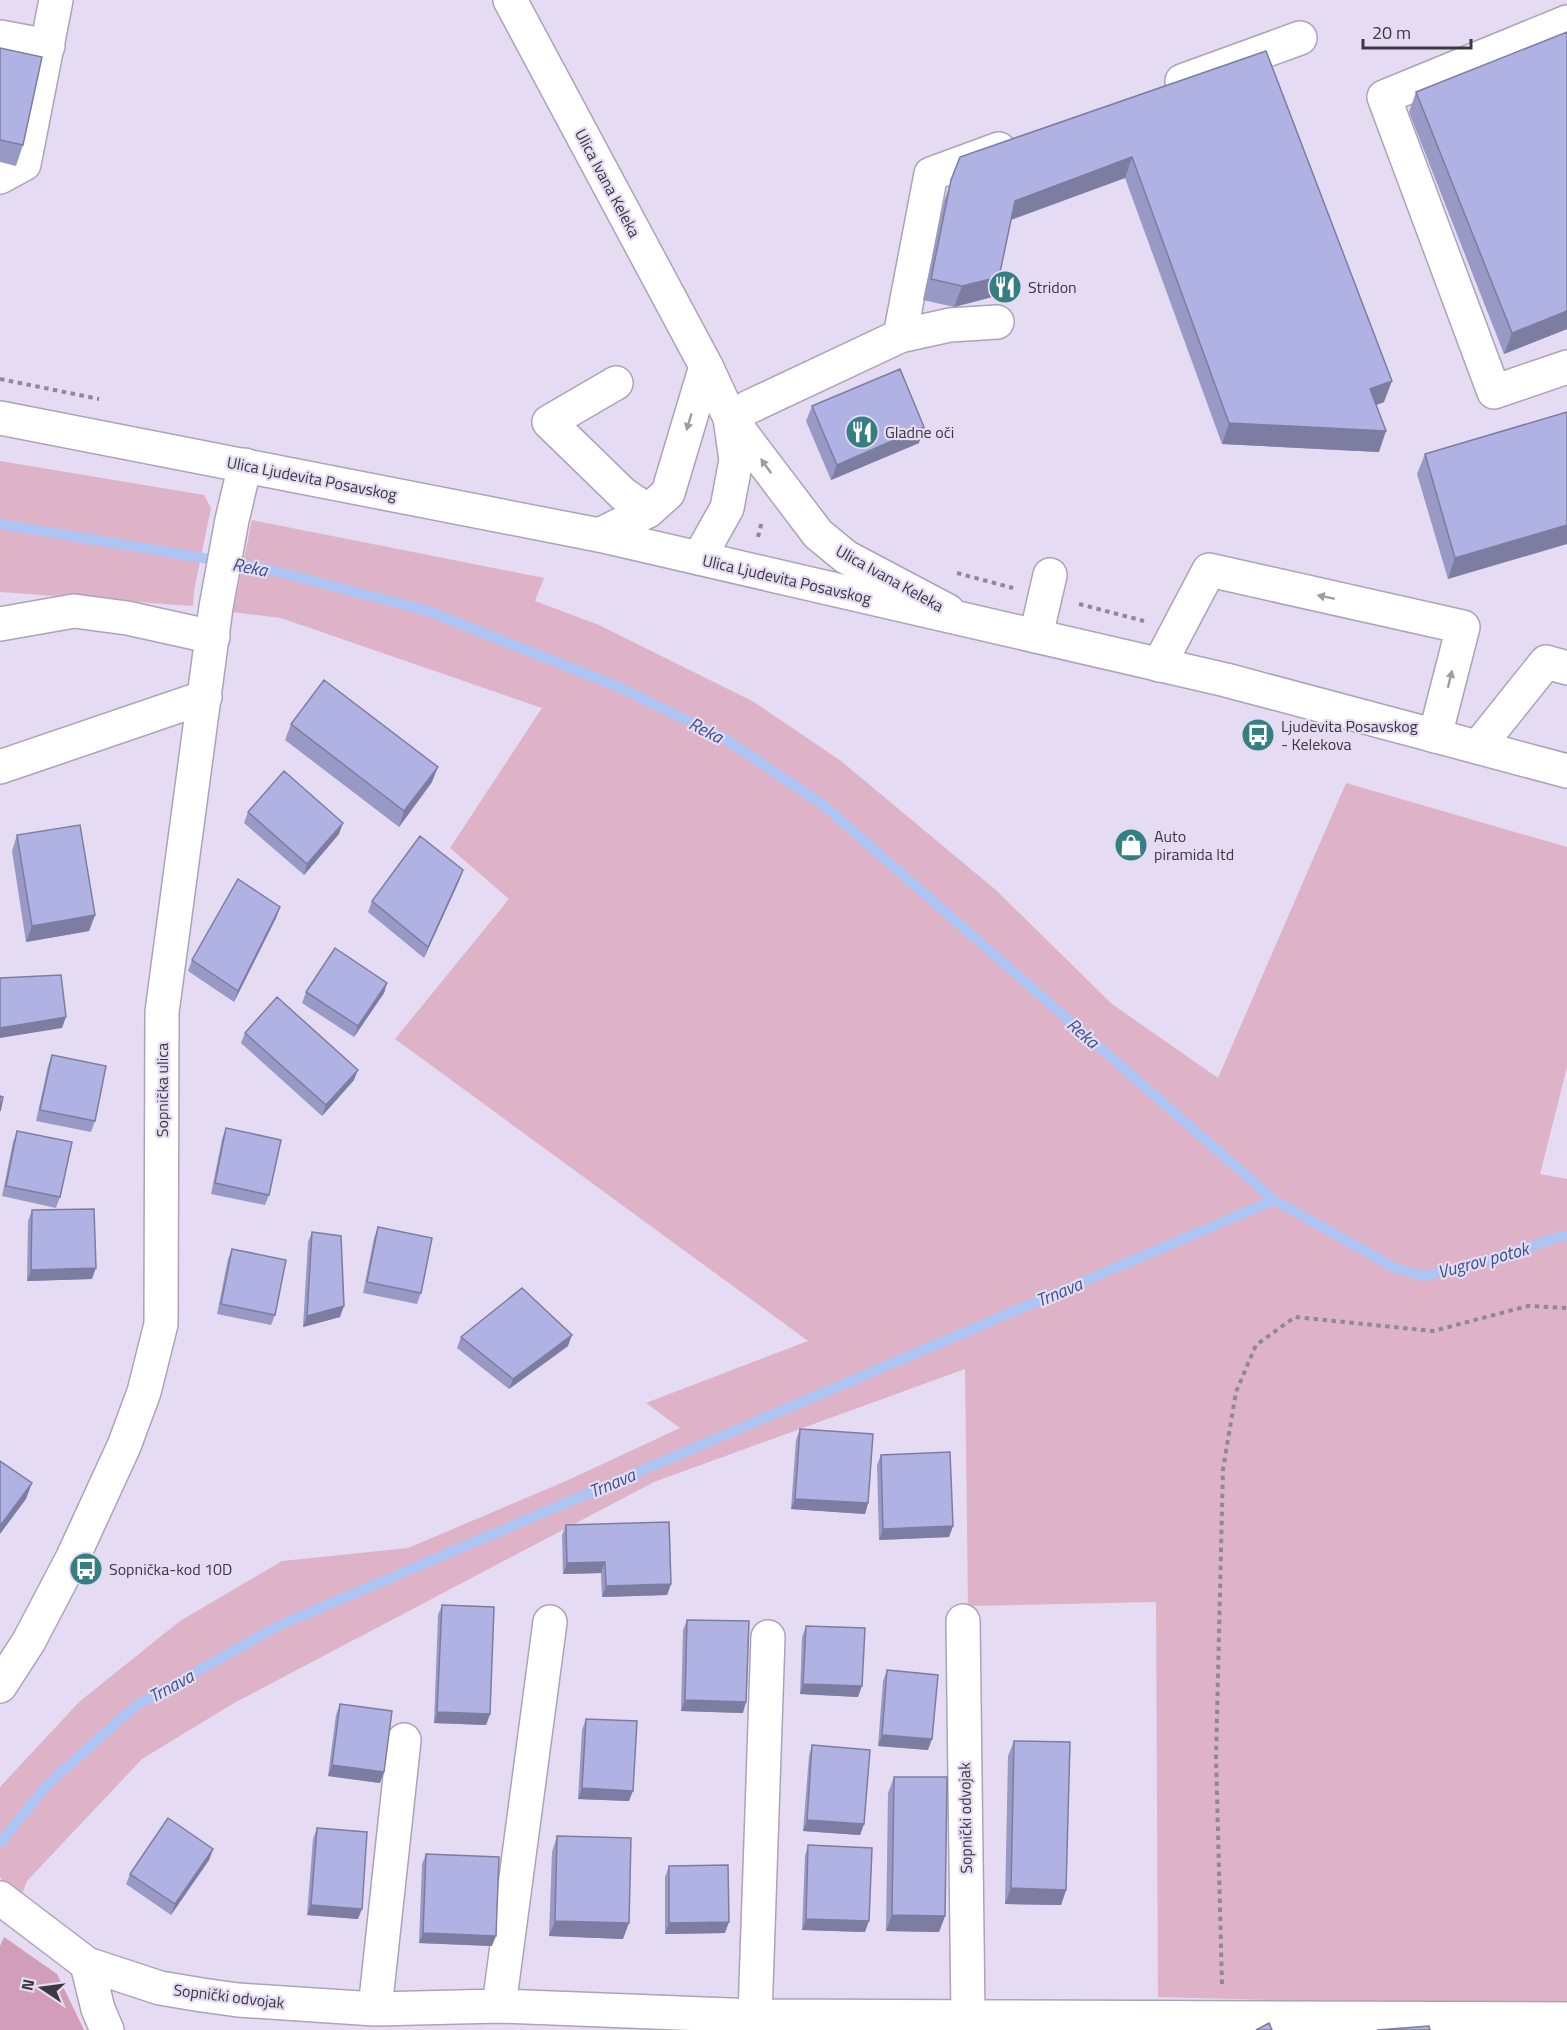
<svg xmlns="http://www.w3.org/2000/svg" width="1567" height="2030" font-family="'Titillium Web',sans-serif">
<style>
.green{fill:#deb3c8}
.forest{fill:#d19db8}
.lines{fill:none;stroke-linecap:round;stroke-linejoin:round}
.stream{stroke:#acc5f4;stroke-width:10}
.minor-casing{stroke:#aca3b8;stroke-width:36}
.major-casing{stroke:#aca3b8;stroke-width:36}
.path{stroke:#8f8898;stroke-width:4;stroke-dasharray:4.5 4.5;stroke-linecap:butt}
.minor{stroke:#fff;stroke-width:33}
.major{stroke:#fff;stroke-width:33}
.wall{fill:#9899c4}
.shaded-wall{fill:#7c7da0}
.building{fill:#b1b2e4;stroke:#7c7da0;stroke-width:1.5}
.oneway{fill:#9e9ca0}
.labels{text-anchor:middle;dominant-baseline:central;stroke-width:4.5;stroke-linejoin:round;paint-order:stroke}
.street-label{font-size:16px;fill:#3c3841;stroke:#e5dbf2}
.poi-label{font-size:16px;fill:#3c3841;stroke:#e5dbf2;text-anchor:start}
.water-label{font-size:18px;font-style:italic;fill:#37548e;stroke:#e5dbf2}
</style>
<rect width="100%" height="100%" fill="#e5dbf2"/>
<!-- green -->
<path class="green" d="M0,461l204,34 7,13 -17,83 -1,15 -193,-14z
M252,520l292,58 -9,23 64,24 155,77 87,59 156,130 115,113 106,74 128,-295 221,64v220l-27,107 27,5v829l-409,-11 -2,-395 -188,4 -3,-237 -311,113 -420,221 -92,56 -115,122 -5,13 -16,-8 -6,-9v-90l79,-85 101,-81 102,-60 126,-13 158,-67 114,-53 -34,-25 162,-62 -413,-302 114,-140 -59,-51 92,-140 -261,-90 -48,-6z"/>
<!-- forest -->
<path class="forest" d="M4,1937l53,37 27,56h-84v-84z"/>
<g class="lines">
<!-- stream -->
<path class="stream" d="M0,524l263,44 165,43 186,74 108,52 100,67 452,396 121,68 29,8 59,-14 79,-26 5,1
M0,1843l46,-57 89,-80 143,-80 996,-426"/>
<!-- minor casing -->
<g class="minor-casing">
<path id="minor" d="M510,0l196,366 24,52 6,42 -9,48 -28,50
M1567,22l-183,75 110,295 73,-25
M0,37l48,9
M1182,81l118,-43
M0,177l24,-13 32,-164
M900,336l50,-11 47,-3
M616,383l-67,39 74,72 25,17
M599,535l49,-24 20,-18 38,-127
M948,611l-102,-54 -28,-23 -88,-116 19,-11 151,-71 31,-162 68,-25
M0,624l74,-13 53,7 86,19
M1036,636l14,-61
M1159,665l50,-95 254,57 -28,109
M1478,747l68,-85 21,6
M0,767l205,-70
M963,1621l5,394
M0,1686l29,-45 44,-84 51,-111 20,-54 17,-68 1,-312 54,-405 16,-87 13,-55
M0,1898l87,66 11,45 9,21
M87,1964l73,24 42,7 36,5 137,9 124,-3 256,10 812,3
M499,2006l51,-384
M375,2009l29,-269
M755,2016l13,-379"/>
</g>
<!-- major casing -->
<g class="major-casing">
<path id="major" d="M0,418l599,117 627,145 341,91"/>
</g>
<!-- path -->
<path class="path" d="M0,379l99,20
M758,537l4,-16
M957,573l56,15
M1079,604l65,17
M1222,1984l-6,-227 7,-288 13,-77 20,-47 39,-28 138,14 95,-25 39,2"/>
<!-- minor -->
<use href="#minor" class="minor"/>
<!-- major -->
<use href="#major" class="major"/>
</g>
<!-- wall -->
<path class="wall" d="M0,48l23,97 -7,21 -16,-4z
M1266,51l118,351 -8,3 3,47 -157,-8 -97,-266 -114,42 -12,57 -7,20 -38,10 -31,-7 21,-99 16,-44z
M1416,92l151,237 -63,25 -95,-242z
M812,406l107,37 -88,37 -25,-59z
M1567,412l-119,167 -31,-105 8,-20z
M291,724l141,58 -33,45 -114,-87z
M248,812l91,22 -35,41 -60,-52z
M17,835l78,80 -6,16 -63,11 -14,-91z
M459,881l-35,77 -56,-46 4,-11z
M280,907l-4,11 -42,84 -46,-31 4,-11z
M387,983l-3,10 -30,44 -52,-34 4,-11z
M245,1033l109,47 -32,36 -81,-73z
M52,1055l43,66 -4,11 -55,-11 12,-55z
M226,1128l43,67 -4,10 -54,-11 11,-55z
M17,1131l43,66 -4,11 -54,-12 11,-54z
M32,1210l60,69 -65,2 1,-60z
M378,1227l43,66 -4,11 -54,-11 11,-55z
M312,1232l28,85 -37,10 5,-85z
M232,1249l43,66 -4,10 -54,-11 11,-55z
M461,1337l107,9 -59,43 -52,-41z
M800,1429l68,74 -3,11 -74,-5 5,-69z
M881,1455l72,71 -4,11 -70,3 -2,-75z
M566,1525l105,59 -4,11 -65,2 -1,-24 -38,1 -1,-39z
M442,1605l48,109 -4,11 -52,-2 4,-108z
M687,1620l56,93 -62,-2 2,-81z
M806,1626l52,71 -58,-3 2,-57z
M887,1670l41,80 -50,-4 5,-65z
M340,1704l40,79 -52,-7 8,-61z
M586,1719l43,82 -51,-2 4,-69z
M1014,1741l52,149 -5,15 -56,-1 3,-148z
M812,1745l52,79 -4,11 -57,-4 6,-75z
M894,1777l51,139 -6,16 -53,-1 2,-138z
M317,1828l41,91 -51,-4 6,-76z
M557,1836l66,103 -74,-3 3,-84z
M808,1845l57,87 -63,-2 3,-74z
M213,1849l-4,11 -38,55 -45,-31 4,-10z
M426,1854l66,92 -73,-3 3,-79z
M669,1866l56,67 -60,1v-57z"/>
<!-- shaded-wall -->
<path class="shaded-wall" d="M1132,157l-7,21 -118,43 8,-20z
M999,277l-7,20 -38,10 8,-21z
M1567,311v18l-63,25 8,-21z
M1392,381l-8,21 -21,8 7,-21z
M1229,423l157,8 -7,21 -157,-8z
M924,427l-5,16 -88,37 6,-15z
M1567,525v19l-119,35 7,-21z
M438,767l-6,15 -33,45 5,-16z
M343,823l-4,11 -35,41 3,-11z
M463,870l-4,11 -35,77 4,-11z
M280,907l-4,11 -42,84 4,-11z
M95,915l-6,16 -63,11 6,-16z
M387,983l-3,10 -30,44 4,-11z
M66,1017l-4,11 -62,10v-10z
M358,1070l-4,10 -32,36 4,-11z
M96,1268l-4,11 -65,2 4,-11z
M344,1306l-4,11 -37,10 4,-11z
M572,1335l-4,11 -59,43 4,-10z
M32,1483l-6,16 -26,35v-8z
M795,1499l73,4 -3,11 -74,-5z
M953,1526l-4,11 -70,3 4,-11z
M605,1562l-4,11 -38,1 4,-11z
M671,1584l-4,11 -65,2 4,-11z
M803,1684l59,2 -4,11 -58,-3z
M685,1700l61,2 -3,11 -62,-2z
M437,1712l53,2 -4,11 -52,-2z
M882,1735l50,4 -4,11 -50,-4z
M332,1765l52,7 -4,11 -52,-7z
M582,1788l51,3 -4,10 -51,-2z
M807,1820l57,4 -4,11 -57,-4z
M213,1849l-4,11 -38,55 4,-11z
M1011,1888l55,2 -5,15 -56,-1z
M311,1905l51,4 -4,10 -51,-4z
M892,1915l53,1 -6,16 -53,-1z
M806,1919l63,2 -4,11 -63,-2z
M555,1921l74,2 -6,16 -74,-3z
M729,1922l-4,11 -60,1 4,-11z
M423,1933l73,3 -4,10 -73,-3z"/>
<!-- building -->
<path class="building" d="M1567,32v279l-55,22 -96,-241z
M0,48l42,9 -19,88 -23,-5z
M1266,51l126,330 -22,8 16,42 -157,-8 -97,-266 -117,44 -16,76 -37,9 -31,-7 20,-99 9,-23z
M900,369l24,58 -87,38 -25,-59z
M1567,412v113l-112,33 -30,-104z
M324,680l114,87 -34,44 -113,-87z
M284,771l59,52 -36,41 -59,-52z
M80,825l15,90 -63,11 -15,-91z
M420,836l43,34 -35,77 -56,-46z
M238,879l42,28 -42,84 -46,-31z
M335,948l52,35 -29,43 -52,-34z
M61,975l5,42 -66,11v-50z
M277,997l81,73 -32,35 -81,-72z
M52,1055l54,11 -11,55 -55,-11z
M0,1096l3,1 -3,14z
M226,1128l55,12 -12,55 -54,-12z
M17,1131l55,11 -12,55 -54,-11z
M94,1209l2,59 -65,2 1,-60z
M378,1227l54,11 -11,55 -54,-11z
M312,1232l29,4 3,70 -37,10z
M232,1249l54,11 -11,55 -54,-11z
M522,1288l50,47 -59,44 -52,-42z
M800,1429l73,5 -5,69 -73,-4z
M950,1452l3,74 -70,3 -2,-74z
M0,1461l32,22 -32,43z
M669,1522l2,62 -65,2 -1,-24 -38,1 -1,-38z
M442,1605l52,2 -4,107 -53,-2z
M687,1620l62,1 -3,81 -61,-2z
M806,1626l59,2 -3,58 -59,-2z
M887,1670l51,5 -6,64 -50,-4z
M340,1704l52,7 -8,61 -52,-7z
M586,1719l51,2 -4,70 -51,-3z
M1014,1741l56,1 -4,148 -55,-2z
M812,1745l58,5 -6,74 -57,-4z
M894,1777h53l-2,139 -53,-1z
M168,1818l45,31 -38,55 -45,-30z
M317,1828l50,4 -5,77 -51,-4z
M557,1836l74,2 -2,85 -74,-2z
M808,1845l64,3 -3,73 -63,-2z
M426,1854l73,3 -3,79 -73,-3z
M728,1865l1,57 -60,1v-57z
M1269,2023l3,7h-16z
M1429,2026l1,4h-53z"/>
<!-- one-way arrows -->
<defs><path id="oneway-solid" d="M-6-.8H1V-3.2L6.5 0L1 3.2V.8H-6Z" transform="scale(1.5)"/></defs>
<g class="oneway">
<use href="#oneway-solid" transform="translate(689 422) rotate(107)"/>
<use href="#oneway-solid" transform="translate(766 466) rotate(-126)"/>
<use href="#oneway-solid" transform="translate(1326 597) rotate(-168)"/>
<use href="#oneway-solid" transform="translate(1450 679) rotate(-76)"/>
</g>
<!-- icons -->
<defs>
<g id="restaurant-disc" transform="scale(1.725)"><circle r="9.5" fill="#357e81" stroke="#e5dbf2"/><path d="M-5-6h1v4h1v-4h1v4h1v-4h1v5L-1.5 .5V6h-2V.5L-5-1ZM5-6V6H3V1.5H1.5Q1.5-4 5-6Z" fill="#fff"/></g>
<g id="bus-disc" transform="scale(1.725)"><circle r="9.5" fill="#357e81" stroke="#e5dbf2"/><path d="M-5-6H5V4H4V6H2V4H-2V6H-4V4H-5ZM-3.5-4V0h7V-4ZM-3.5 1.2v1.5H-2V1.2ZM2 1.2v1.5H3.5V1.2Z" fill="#fff"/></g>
<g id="shop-disc" transform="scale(1.725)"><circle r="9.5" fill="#357e81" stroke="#e5dbf2"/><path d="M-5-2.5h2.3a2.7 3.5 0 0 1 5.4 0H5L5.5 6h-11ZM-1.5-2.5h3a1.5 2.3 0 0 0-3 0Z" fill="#fff"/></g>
</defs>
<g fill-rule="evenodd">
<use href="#restaurant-disc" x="1005" y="287"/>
<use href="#restaurant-disc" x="862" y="432"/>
<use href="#bus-disc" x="1258" y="735"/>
<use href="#shop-disc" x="1131" y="845"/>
<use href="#bus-disc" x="86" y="1569"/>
</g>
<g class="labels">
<!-- street labels -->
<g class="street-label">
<text transform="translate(608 183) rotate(62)">Ulica Ivana Keleka</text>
<text transform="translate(312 478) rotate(11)">Ulica Ljudevita Posavskog</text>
<text transform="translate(890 578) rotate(29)">Ulica Ivana Keleka</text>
<text transform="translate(787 579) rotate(13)">Ulica Ljudevita Posavskog</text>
<text transform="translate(162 1090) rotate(-90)">Sopnička ulica</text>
<text transform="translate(965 1818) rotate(-91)">Sopnički odvojak</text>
<text transform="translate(229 1996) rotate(7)">Sopnički odvojak</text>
</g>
<!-- poi labels -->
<g class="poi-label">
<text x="1028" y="287">Stridon</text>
<text x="885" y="432">Gladne oči</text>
<text x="1281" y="726">Ljudevita Posavskog<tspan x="1281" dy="18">- Kelekova</tspan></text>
<text x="1154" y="836">Auto<tspan x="1154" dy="18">piramida ltd</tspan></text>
<text x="109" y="1569">Sopnička-kod 10D</text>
</g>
<!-- water labels -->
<g class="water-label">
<text transform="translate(250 567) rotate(11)">Reka</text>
<text transform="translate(706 730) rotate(27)">Reka</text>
<text transform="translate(1083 1033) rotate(41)">Reka</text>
<text transform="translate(1483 1260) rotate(-15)">Vugrov potok</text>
<text transform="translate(1059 1292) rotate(-23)">Trnava</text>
<text transform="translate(612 1483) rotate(-23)">Trnava</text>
<text transform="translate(171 1686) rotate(-29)">Trnava</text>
</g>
</g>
<!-- north arrow -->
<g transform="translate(42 1988) rotate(283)" stroke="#e5dbf2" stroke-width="4.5" paint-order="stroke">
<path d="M0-4.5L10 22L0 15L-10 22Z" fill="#3c3841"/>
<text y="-9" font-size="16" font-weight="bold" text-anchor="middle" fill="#3c3841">N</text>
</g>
<!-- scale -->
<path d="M1363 39v9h108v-9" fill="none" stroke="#3c3841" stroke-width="3"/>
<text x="1372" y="39" font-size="18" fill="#3c3841" stroke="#e5dbf2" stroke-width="4.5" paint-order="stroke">20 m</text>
</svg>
